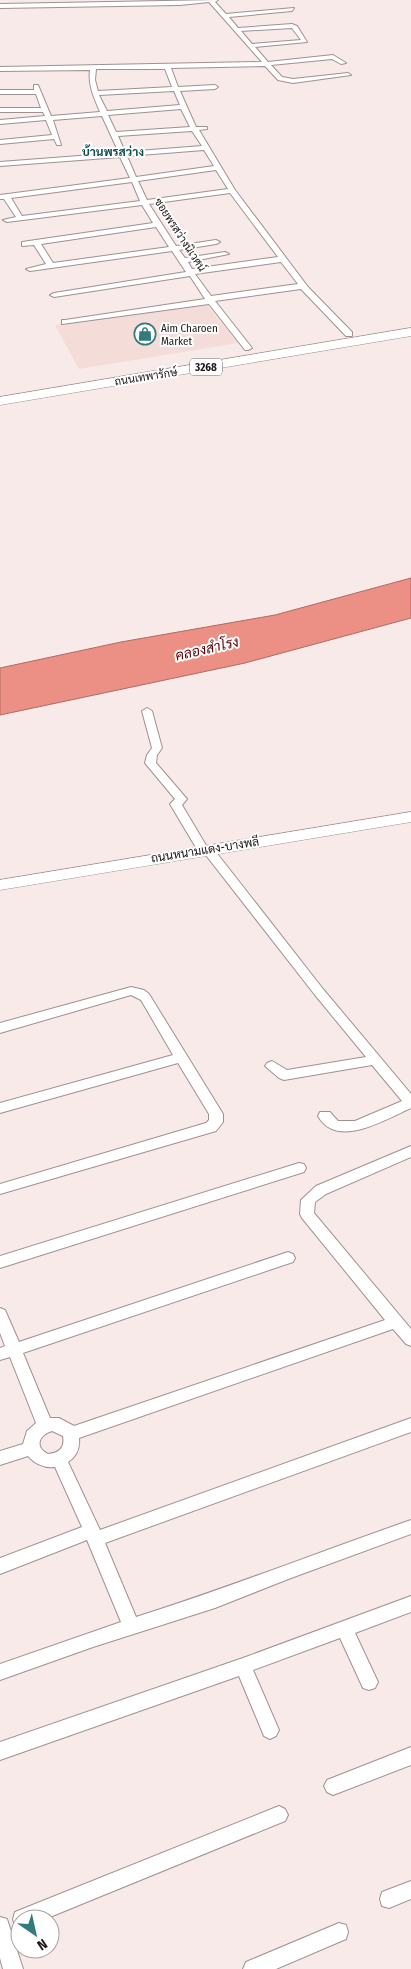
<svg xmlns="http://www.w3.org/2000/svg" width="411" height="1969" font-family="'Fira Sans Condensed',Sarabun,sans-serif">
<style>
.built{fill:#f4dcd9}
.water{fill:#ec8f84;stroke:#ae6b63}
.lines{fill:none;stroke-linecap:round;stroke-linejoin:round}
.street-casing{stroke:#9f918f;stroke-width:2}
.secondary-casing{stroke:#9f918f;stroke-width:1}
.primary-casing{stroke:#9f918f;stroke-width:1}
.street{fill:#fff;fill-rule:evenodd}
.secondary{fill:#fff;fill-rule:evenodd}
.primary{fill:#fff;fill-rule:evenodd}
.labels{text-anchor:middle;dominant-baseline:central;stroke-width:4;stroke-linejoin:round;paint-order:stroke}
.far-street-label{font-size:11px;fill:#1c1716;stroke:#fff}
.far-poi-label{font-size:11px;fill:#1c1716;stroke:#fff;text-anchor:start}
.shield{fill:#fff;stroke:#605d5c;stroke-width:1}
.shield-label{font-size:11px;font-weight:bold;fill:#1c1716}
.far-quarter-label{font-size:12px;font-weight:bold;fill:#0c4c4f;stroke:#fff}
.street-label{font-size:12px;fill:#1c1716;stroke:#fff}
.water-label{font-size:14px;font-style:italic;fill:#550003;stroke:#fff}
</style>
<rect width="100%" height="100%" fill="#f8eae8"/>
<!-- built -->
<path class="built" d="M205,303l33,40 -159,26 -24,-44z"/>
<!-- water -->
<path class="water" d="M411,578v40l-166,45 -245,52v-47l121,-26 154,-27z"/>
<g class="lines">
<!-- street casing -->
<g class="street-casing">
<path id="street" d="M218,0l-3,2 11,12 68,-6 -2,3 -63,6 9,11 54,-4 5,2 10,16 -52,5 13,15 65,-7 13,8 -5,1 -9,-5 -61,6 11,12 11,2 55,-6 3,2 -58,8 -15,-3 -13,-14 -94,2 7,19 37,-2 3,2 -3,2 -35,2 16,36h11v2l-8,1 36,60 73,97 44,45v4h-6l-45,-47 -86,12 37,47 -4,2h-3l-36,-46 -147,20v-4h3l140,-21 -15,-23 -136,21 -4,-2 4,-2 132,-21 -14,-21 -142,20 -4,-2 20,-5 -12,-19 -12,1v-4l131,-19 -11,-18 -135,17 -4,-2 13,-3 -12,-18h-4v-4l130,-17 -10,-21 -120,9v-4l119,-9 -17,-37 -49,4 8,25h-4l-3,-6 -54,5v-4l52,-5 -6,-15 -46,4v-4l45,-4 -2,-4h-43v-4h41l-5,-14h-36v-4h34v-5h4l13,31 49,-4c-6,-15 -12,-26 -10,-42l-90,1v-4l262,-5 -53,-60 -29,3 -180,3v-4zM292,28l9,12 -49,4 -11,-13zM96,69h69l7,18 -74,4 -3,-11zM174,91l6,14 -73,6 -8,-16zM181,109l9,18 -74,5 -8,-17zM192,131l10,15 -77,6 -7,-16zM204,150l10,16 -78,11 -9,-21zM216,170l12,19 -81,11 -9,-19zM132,182l8,19 -118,15 -11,-18zM230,193l48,64 -86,12 -4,-7 41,-8 -4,-2 -40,6 -6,-8 37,-6 4,-2 -4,-2 -40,6 -27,-42zM156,227l13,20 -116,16 -12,-19zM281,262l17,22 -87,12 -16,-22z
M147,708l5,3 10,37 -5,7 -1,8 31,36 -5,6 25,42h5l111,142 88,105v14c-25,11 -74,42 -93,8l2,-4h10l8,9h17l47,-20 -30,-36 -88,15 -5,-2 -14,-12 2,-3 5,-2 15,9 79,-13 -51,-62 -110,-141h-5l-2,-3 -28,-47 5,-5 -30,-36 2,-8 5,-7 -10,-37z
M131,987l13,3 5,4 74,120v8l-7,9 -216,63v-10l206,-61 3,-3v-6l-31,-51 -178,50v-10l173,-48 -32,-55 -10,-5 -131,38v-10z
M411,1146v11l-85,37 -11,8 -1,11 97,116v17l-5,-2 -13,-15 -314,109c1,10 -2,18 -11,24l32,68 311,-112v14l-306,111 31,74c92,-29 183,-65 275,-97v14l-120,44 -76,30 -122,39 -93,33v-16l121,-42 -34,-82 -87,34v-16l82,-31 -27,-60c-11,1 -20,-3 -27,-11l-28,9v-14l23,-7 4,-13 9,-8 -26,-66 -10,3v-12l5,-2 -5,-13v-25l5,2 14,32 269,-90 5,2 2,4 -2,4 -270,91 27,65h9l15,8 311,-106 -83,-102 -2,-4 1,-14 15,-14zM52,1431l11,5c2,11 -3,17 -15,18 -14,-7 -9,-19 4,-23z
M299,1163l5,1 2,4 -2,4 -304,96v-12z
M411,1596v16l-56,21 23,49 -3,6 -6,2 -6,-2 -23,-50 -87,32 26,60 -3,6 -6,3 -6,-3 -25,-60 -239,84v-18l243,-84z
M411,1747v18l-78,30 -6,-3 -3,-6 3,-6z
M279,1806l6,3 3,6 -3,6 -240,98h-25v9l-5,-2 -2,-7 2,-7z
M411,1881v18l-22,9 -7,-2 -2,-7 2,-7z
M0,1917l7,2 16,50h-20l-3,-11z
M339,1923l7,2 2,7 -2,7 -70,30h-33l3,-7z"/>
</g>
<!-- secondary casing -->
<g class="secondary-casing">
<path id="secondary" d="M411,812v10l-411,68v-10z"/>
</g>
<!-- primary casing -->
<g class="primary-casing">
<path id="primary" d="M411,328v8l-411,69v-8z"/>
</g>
<!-- street -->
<use href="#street" class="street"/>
<!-- secondary -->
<use href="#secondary" class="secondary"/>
<!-- primary -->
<use href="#primary" class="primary"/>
</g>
<!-- icons -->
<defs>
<g id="shop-ring" transform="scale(1.125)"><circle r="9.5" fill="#fff" stroke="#317a7d" stroke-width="1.5"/><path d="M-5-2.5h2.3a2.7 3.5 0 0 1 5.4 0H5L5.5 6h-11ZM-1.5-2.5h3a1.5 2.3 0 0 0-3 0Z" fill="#317a7d"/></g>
</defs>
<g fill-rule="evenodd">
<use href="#shop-ring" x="145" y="334"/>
</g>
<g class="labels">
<!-- far-street labels -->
<g class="far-street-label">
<text transform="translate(180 235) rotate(57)">ซอยพรสว่างนิเวศน์</text>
<text transform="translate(146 377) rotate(-9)">ถนนเทพารักษ์</text>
</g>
<!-- far-poi labels -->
<g class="far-poi-label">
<text x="161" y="328">Aim Charoen<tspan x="161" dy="13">Market</tspan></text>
</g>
<!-- shield labels -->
<rect class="shield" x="190" y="358.5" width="32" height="17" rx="4"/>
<g class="shield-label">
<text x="206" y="367">3268</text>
</g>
<!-- far-quarter labels -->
<g class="far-quarter-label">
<text x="113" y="152">บ้านพรสว่าง</text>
</g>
<!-- street labels -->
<g class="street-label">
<text transform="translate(205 850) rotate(-9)">ถนนหนามแดง-บางพลี</text>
</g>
<!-- water labels -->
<g class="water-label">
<text transform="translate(207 649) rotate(-13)">คลองสำโรง</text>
</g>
</g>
<!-- north arrow -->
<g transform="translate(35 1934) rotate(146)"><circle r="24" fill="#ffffff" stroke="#a4a2a2"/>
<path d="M0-4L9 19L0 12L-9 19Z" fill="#317a7d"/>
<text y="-8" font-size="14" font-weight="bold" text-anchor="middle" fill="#1c1716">N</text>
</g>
</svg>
